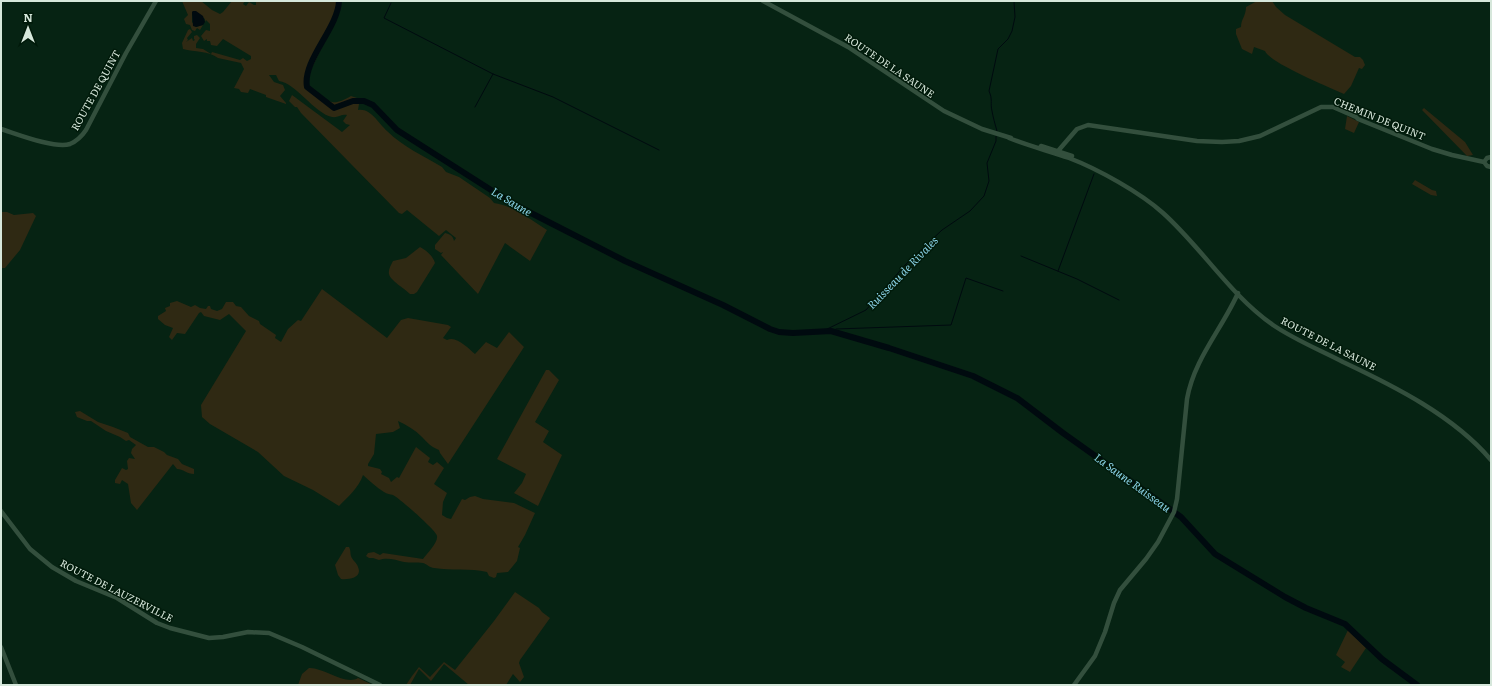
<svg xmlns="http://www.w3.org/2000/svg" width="1492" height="686" font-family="Literata,serif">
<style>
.green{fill:#2f2913}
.water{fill:#000a0f}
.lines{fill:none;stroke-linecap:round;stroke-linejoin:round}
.stream{stroke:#000a0f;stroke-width:1}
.river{stroke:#000a0f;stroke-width:6}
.minor{stroke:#334f3d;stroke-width:4.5}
.labels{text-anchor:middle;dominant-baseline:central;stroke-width:3;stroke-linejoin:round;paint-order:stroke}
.street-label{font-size:10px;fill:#d6e7db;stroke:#001a0a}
.water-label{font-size:11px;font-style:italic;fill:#8bd3e8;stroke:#001a0a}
</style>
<rect width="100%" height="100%" fill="#062313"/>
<!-- green -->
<path class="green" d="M182,1h19l11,9 8,4 3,-2 9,-11h13l-2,3 3,2 3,-4 5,3h2v-3l-2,-1h87l-1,8 -31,65 -1,10c3,5 6,8 11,11 14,10 17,9 32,1l6,2 2,6 -1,6c13,-2 20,13 29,21 16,16 37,25 55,36l4,5 13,5 31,21 4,5c18,2 37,17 53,27l-17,31 -25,-18 -27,51 -37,-39 2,-3 -2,1 -6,-4v-4l10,-12c5,1 8,3 9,8l2,-3 -10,-8 -7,6 -32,-26 -5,4 -3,-1 -98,-100 -4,-6h-2l-6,-6 3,-6 50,37 8,-7 -4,-1 -3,-3 4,-6c-6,-1 -9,3 -15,2 -18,-4 -36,-34 -53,-36l-3,-6h-7l5,7 9,3 2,5 -5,6 6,7v1l-20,-7v-2l-16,-6 -2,4 -7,-1 -2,-3 -5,-1 10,-19 -3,-6 -23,-5c-9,-7 -24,-6 -35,-9l-1,-6 6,-13 2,-1 2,3 -5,6 1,2 -2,2 6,-4 1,3 2,-1 -1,-1v-3l3,-1 3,3 -4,6v4l7,1 8,5 1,-2 28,8 3,-2 4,3 4,-2v-3l-28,-17 -6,7 -6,-1 -1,-4h-3v-2l-3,2 -3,-5 5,-6 4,1v-7l-4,-4 -1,2v-3l-12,-8 -1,2v9l4,5 7,-2 -3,5 -3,-2 -2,3 -3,-1 -2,-5 -4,-1 -2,-5 4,-4z
M1257,1h15l4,6 9,8 70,42h5l3,3 2,5 -3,4 -3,-1 -8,18 -7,8c-15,-7 -74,-31 -79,-43l-11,-4 -2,7 -10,-5 -6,-15v-5l5,-2c0,-8 5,-11 5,-20z
M1424,108l41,34 8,13 -6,1 -45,-46z
M1347,116l12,6 -5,11 -9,-4z
M1415,180l17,10 4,1 1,5 -6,-1 -19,-11z
M1,212h6l7,3 19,-2 3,3 -16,34 -15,18h-4z
M420,247c6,3 13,9 15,16l-18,29 -3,2h-4c-5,-5 -20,-14 -21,-20 -1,-4 2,-9 4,-13l13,-3z
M322,289l65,49 14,-18 7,-2 40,7 3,2 -8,11 4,2c9,-5 21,8 28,14l11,-12 11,6 12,-16 15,15 -76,117 -8,-11 -1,-3c-8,-3 -11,-7 -17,-13 -7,-7 -15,-12 -24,-16l2,7 -7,4 -17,2 -2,20 -6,10v2l12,3 2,3 -1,2 8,4 2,4 6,-5 2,1 17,-31 14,11 -2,4 5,3 4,-3 7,6 -10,16 13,9 -4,9 -1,13 5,3 4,1 11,-20 3,1 5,-3 5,-1 8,3 31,4 21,10 -10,22 -7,12 2,1 -3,13 -9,11 -11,1 -1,4 -2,1 -5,-2 -2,-4c-17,-4 -36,-1 -53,-4 -4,0 -7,-4 -11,-5 -6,-1 -13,0 -19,-1 -8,-2 -17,-5 -25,-2l-6,-2h-4l-3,-2 2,-3 6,-1 6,3 3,-2 40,6c4,-6 15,-16 14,-23 0,-5 -38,-38 -44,-41 -3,-1 -6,-1 -9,-3 -7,-4 -14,-11 -21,-17 -4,12 -15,22 -24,31l-26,-16 -29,-14 -26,-24 -48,-28 -8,-7 -1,-12 45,-74 -17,-17 -9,6 -16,-4 -3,-4 -2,1 -14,21 -8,-1 -5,7 -3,-3 4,-9 -8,-3 -7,-6v-3l8,-5 -1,-3 5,-2v-3l7,-2 14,6 4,-2 5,3 6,1 2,-3h2l1,3 6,2 5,-2 4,-7h7l3,4 5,1 8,9 10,5 1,3 16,11 -1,3 6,4 7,-13 10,-9 3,1z
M546,370h3l10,10 -24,42 14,9 -6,11 19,13 -24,51 -24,-13 8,-10 4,-9 -29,-15z
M80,411l18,11 15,5 15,6 2,4 18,10h6l10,5 3,3 11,4 4,5 12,5v5c-7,0 -11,-5 -17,-5l-4,-5 -36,46 -6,-7 -3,-19 -6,-4 -2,4 -5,-1v-3l7,-12 4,2 2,-1 -1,-8 2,-3 6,1 -4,-6 1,-4 4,-4 -7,-5 -3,1 -6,-4 -14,-6 -15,-10h-4l-10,-4 -2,-5z
M346,547h3c2,4 1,5 2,9 1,4 6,7 7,11 5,11 -10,13 -17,12l-3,-4 -3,-10z
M515,592l24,16 3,4 8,6 -30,42 -1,3 5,14 -4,5 -7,-8 -7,11h-37l-25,-21 -13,17 -12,-12 -9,16h-4l6,-9 7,-9 11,10 14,-15 11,8 39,-49z
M1348,630l18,18 -16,24 -9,-5 4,-5 -9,-7z
M309,668c14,-1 37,18 49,10l15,7h-75l4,-11z"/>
<!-- water -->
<path class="water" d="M193,11h3l7,5 2,6 -2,3 -7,2 -3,-1 -1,-14z"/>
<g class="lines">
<!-- stream -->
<path class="stream" d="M391,3l-7,15 109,56 60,23 106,53
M475,107l18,-33
M997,131c-2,-7 -4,-14 -5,-20 -2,-8 1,-11 -3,-20l9,-42 10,-10 4,-8 3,-14 -1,-16
M1021,256l56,23 42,21
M1058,271l36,-97
M836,329l115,-4 15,-47 37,13
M831,331h2
M821,332l45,-22 38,-44 38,-36 28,-19 14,-15 5,-15 -2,-18 9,-22v-5"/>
<!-- river -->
<path class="river" d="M339,1c-1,27 -37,60 -32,86l27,21 19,-7h11l9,4 24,25 105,67 29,16 94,48 98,44 47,24 9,3 14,1 38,-2 17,5 41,12 84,28 44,22 46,35 118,84 34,37 70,43 21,11 39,16 37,35 35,26"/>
<!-- minor -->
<path class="minor" d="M763,1l85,46 96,64 38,18 29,9
M1,129c16,5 54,20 69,15 7,-3 12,-8 16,-14l40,-77 30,-52
M1009,138c20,8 40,13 60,20 29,11 72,35 94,55 39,35 67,82 110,112 22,15 47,25 70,37 51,24 111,54 148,98
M1041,146l31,10
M1058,151l19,-22 11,-4 109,16 25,1 17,-1 21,-5 61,-29h12l23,10 2,2 74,30 20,6 32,7
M1491,157l-4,1 -3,4 3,4 4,1
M1,511l29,38 22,18 24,14 41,17 40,25 13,5 39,10 14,-1 25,-5 21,1 33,14 78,38
M1,647l15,38
M1074,685l21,-29 10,-24 9,-29 6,-13 26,-31 12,-17 16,-30 3,-13 10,-100c7,-40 35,-70 51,-106"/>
</g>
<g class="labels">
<!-- street labels -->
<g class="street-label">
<text transform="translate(890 65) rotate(34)">ROUTE DE LA SAUNE</text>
<text transform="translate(95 90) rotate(-61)">ROUTE DE QUINT</text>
<text transform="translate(1380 118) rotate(22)">CHEMIN DE QUINT</text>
<text transform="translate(1329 343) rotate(27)">ROUTE DE LA SAUNE</text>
<text transform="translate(117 590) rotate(27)">ROUTE DE LAUZERVILLE</text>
</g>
<!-- water labels -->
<g class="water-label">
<text transform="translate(512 201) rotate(31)">La Saune</text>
<text transform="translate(902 272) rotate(-46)">Ruisseau de Rivales</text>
<text transform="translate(1133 482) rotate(36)">La Saune Ruisseau</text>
</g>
</g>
<!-- border -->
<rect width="1492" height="686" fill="none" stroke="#d6e7db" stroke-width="4"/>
<!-- north arrow -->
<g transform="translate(28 28)" stroke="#001a0a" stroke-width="3" paint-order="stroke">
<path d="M0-3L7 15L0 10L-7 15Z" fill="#d6e7db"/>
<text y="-6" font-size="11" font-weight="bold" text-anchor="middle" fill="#d6e7db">N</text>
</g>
</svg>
